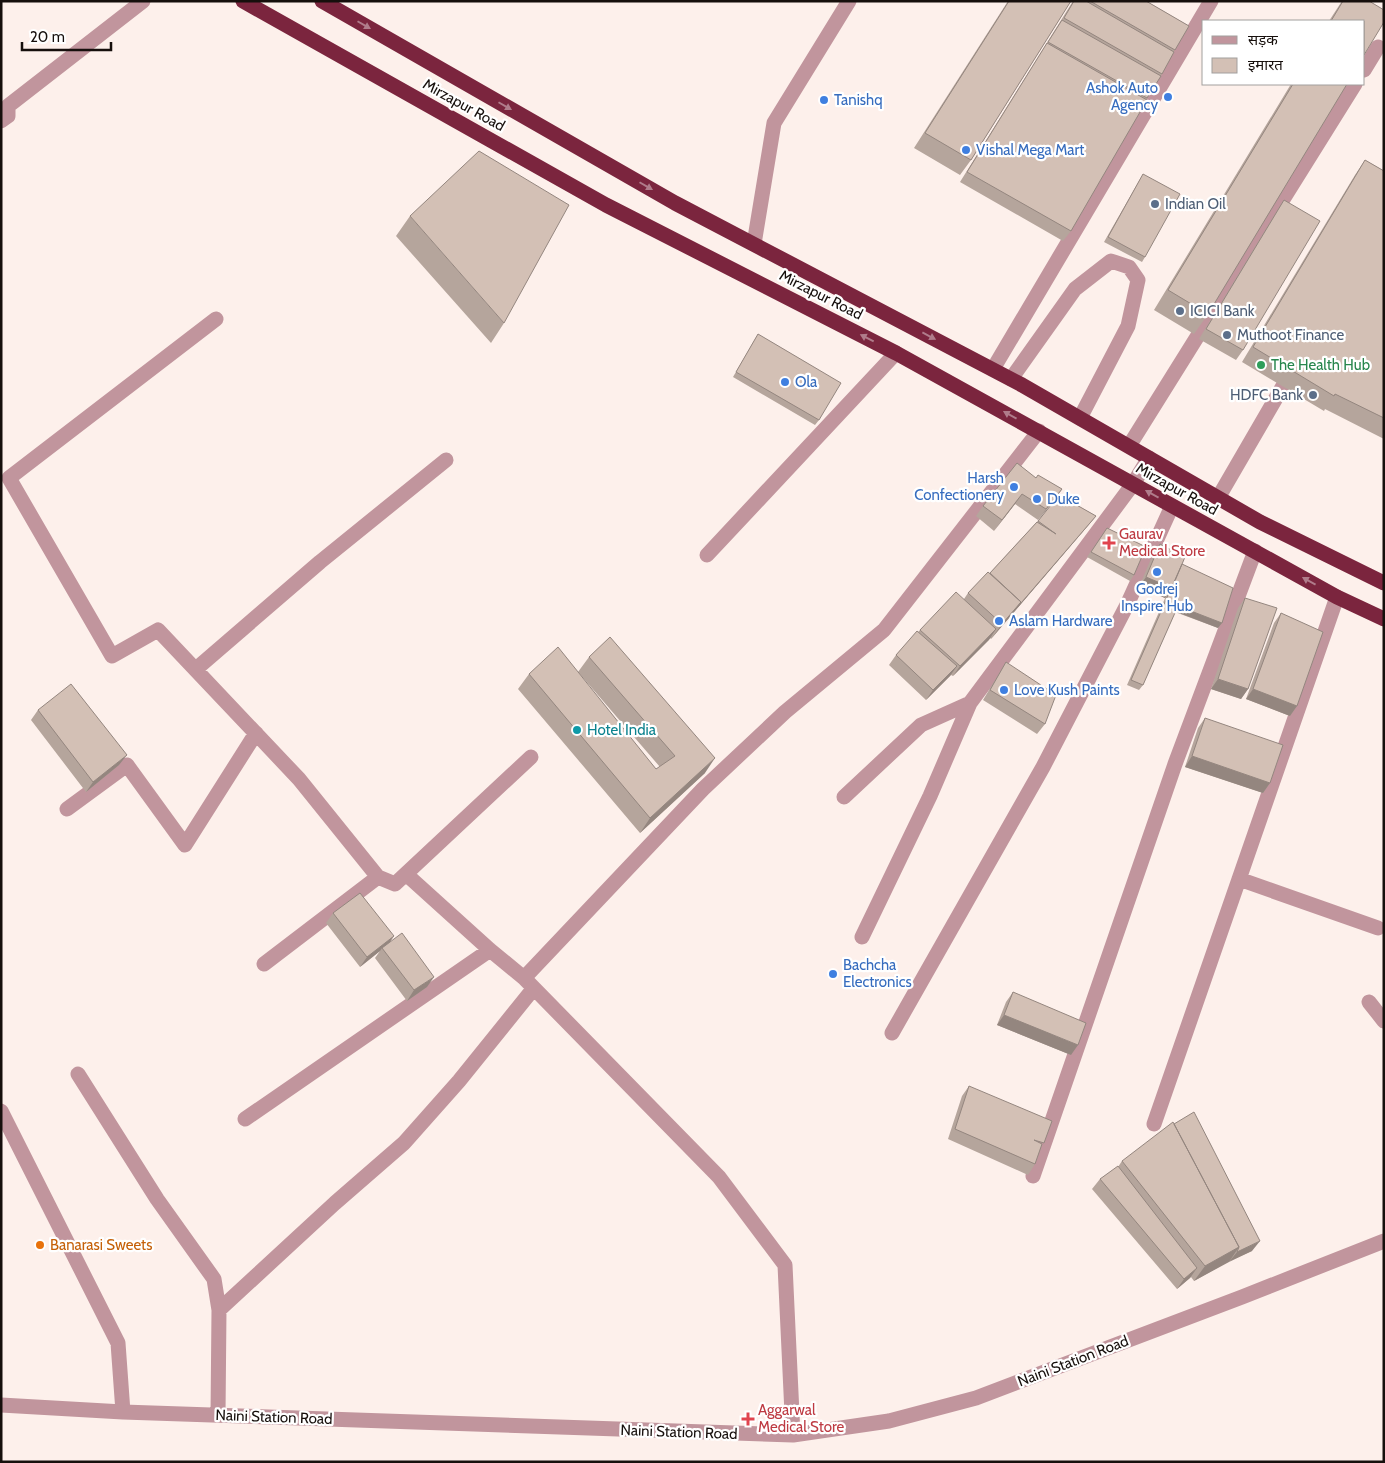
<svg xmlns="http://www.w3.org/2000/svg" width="1385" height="1463" font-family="Cabin,'Noto Sans Devanagari',sans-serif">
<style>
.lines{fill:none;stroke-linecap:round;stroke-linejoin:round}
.minor{stroke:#c1959d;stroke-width:15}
.highway{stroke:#7b253e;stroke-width:15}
.wall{fill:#b5a59c}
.shaded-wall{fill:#94867f}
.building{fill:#d3c0b5;stroke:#94867f}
.oneway{fill:#b07c8b}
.shop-dot{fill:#3f7fe0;stroke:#fff;stroke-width:2}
.service-dot{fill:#5c6f8a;stroke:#fff;stroke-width:2}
.leisure-dot{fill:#2e9e5b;stroke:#fff;stroke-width:2}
.health-dot{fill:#e0444e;stroke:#fff;stroke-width:2}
.culture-dot{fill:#0f9aa8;stroke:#fff;stroke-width:2}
.food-dot{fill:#e8710a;stroke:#fff;stroke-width:2}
.labels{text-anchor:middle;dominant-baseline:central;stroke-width:4.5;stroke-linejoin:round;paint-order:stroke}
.shop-label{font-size:15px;fill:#366cbe;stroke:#fff;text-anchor:start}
.street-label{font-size:15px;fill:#160f0c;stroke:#fff}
.service-label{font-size:15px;fill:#4e5e75;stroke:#fff;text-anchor:start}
.leisure-label{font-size:15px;fill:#27864d;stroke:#fff;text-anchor:start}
.health-label{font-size:15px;fill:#be3a42;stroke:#fff;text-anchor:start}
.culture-label{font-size:15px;fill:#0d838f;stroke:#fff;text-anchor:start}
.food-label{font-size:15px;fill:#c56008;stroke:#fff;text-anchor:start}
</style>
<rect width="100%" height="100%" fill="#fdf0eb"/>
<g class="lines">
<!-- minor -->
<path class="minor" d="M1364,70l14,-23
M1,121l7,-5v-10l135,-105
M754,244l20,-121 75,-122
M216,319l-207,159 103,178 46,-26 141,149 79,98
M993,369l218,-368
M1011,379l64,-90 36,-28 18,6 9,13 -10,46 -48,92
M1129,446l226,-362
M1218,498l65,-112
M707,555l189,-202
M196,669l124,-107 126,-102
M844,797l77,-72 49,-22
M67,809l60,-44 58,80 71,-112
M407,875l83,75 34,28 195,199 66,88 8,170
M1239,879l139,49
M862,937l68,-141 40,-93 163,-219 16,-26
M264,964l114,-87 17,7 136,-127
M524,978l179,-189 82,-77 99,-82 155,-199
M1369,1002l15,19
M892,1033l151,-266 84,-162 45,-99
M78,1074l79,125 57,80 5,31 -1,105
M1,1111l117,232 5,69
M245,1119l245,-169
M1154,1124l183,-527
M1033,1176l142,-412 80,-213
M219,1310l116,-107 69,-60 55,-62 75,-93
M1,1405l122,7 670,23 96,-14 87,-23 266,-101 142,-56"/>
<!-- highway -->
<path class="highway" d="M243,1l363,204 290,148 441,244 47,22
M322,1l353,202 347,182 238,137 124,61"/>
</g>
<!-- wall -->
<path class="wall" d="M1008,1h63l-100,159 -11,15 -46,-27z
M1073,1h73l43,25 -15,25v1l-13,24 -15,24 -75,131 -8,10 -103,-59z
M1342,1h27l-5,20h-35z
M1291,84h56l-139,230 -14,20 -40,-24z
M1365,160l19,11v268l-59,-30 -1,2 -82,-49 113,-187z
M1143,174l2,83 -3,5 -38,-20z
M1284,200l-41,150 -7,10 -37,-21 78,-128z
M410,216l94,107 -13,20 -95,-107z
M758,334l61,86 -4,5 -82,-48z
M1036,478l26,11 -24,31 -23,-16 -21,27 -18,-15 7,-10z
M1059,495l37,21 -105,123 -1,-1 -37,38 -2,-1 -25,25 -37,-35 7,-10 24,-25 44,-31 4,-6 22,-20 47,-51z
M1107,528l27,47 -4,6 -43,-24z
M1160,544l22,20 40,59 -4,5 -43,-16 -32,73 -4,5 -12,-5 39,-89 -1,2 -26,-11 14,-33z
M1245,598l3,91 -7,10 -30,-10 27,-81z
M1281,613l16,93 -7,10 -44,-17 28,-76z
M589,657l116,116 -65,60 -122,-144 11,-15 127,95 4,-2 -82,-95z
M1006,662l39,62 -8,10 -54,-34z
M38,710l81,55 -33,27 -55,-72z
M1205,718l65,65 -7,10 -78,-26 13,-39z
M333,913l61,23 -5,7 38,44 -20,14 -32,-43 5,-7 -20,16 -34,-44z
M1013,992l58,63 -74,-30 9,-23z
M969,1086l72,62 -6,16 -7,11 -80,-36 14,-43z
M1122,1161l130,90 -23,10 -35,20 -3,-4 -14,12 -85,-100 8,-10 18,-12z"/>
<!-- shaded-wall -->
<path class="shaded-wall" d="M1062,489l-7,10 -17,21 8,-11z
M1022,494l-7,10 -21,27 8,-11z
M1096,516l-4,5 -101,118 11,-15z
M1146,577l26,11 -7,10 -26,-11z
M1178,606l44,17 -4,5 -44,-17z
M996,629l-7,11 -36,36 7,-10z
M957,666l-7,10 -24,24 7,-10z
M1218,679l30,10 -7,10 -30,-10z
M1253,689l44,17 -7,10 -44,-17z
M127,755l-8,10 -33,27 7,-10z
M1192,756l78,27 -7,10 -78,-26z
M715,758l-10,15 -65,60 10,-15z
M394,936l-7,10 -5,2 -2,3 -20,16 7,-10z
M434,977l-7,10 -20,14 7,-11z
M1004,1015l74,30 -7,10 -74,-30z
M1260,1241l-8,10 -23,11 8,-10z
M1239,1247l-10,15 -35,19 11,-15z
M1197,1268l-7,10 -13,11 7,-10z"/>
<!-- building -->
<path class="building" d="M1009,1h62l-100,159 -46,-27z
M1074,1h12l88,51 -12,22 -98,-56z
M1090,1h56l43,25 -14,24z
M1343,1h26l15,9v12l-20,33v-34h-33z
M1062,20l99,56 -14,22 -99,-56z
M1047,43l100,57 -76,131 -104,-59z
M1293,84h54l-139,230 -40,-24z
M479,151l90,54 -65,118 -94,-107z
M1365,160l19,11v247l-49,-24 -1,2 -81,-49z
M1143,174l37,20 -35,63 -37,-20z
M1284,200l36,21 -77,129 -37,-21z
M758,334l83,49 -22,37 -83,-48z
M1017,463l19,15 2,-3 24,14 -16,20 -24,-15 -20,26 -19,-14z
M1059,495l37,21 -81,94 6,-8 -31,-29 47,-51 19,12 -18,-13z
M1107,528l39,19 -12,28 -43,-23z
M1160,544l25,13 -13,31 -26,-11z
M1182,564l51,24 -11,35 -44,-17 -35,79 -12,-5 39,-89z
M988,572l33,30 -19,22 -34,-31z
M956,592l40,37 -36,37 -40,-36z
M1245,598l32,10 -29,81 -30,-10z
M1281,613l42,19 -26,74 -44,-17z
M917,631l40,35 -24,24 -37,-35z
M610,637l105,121 -65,60 -121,-144 29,-27 98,122 19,-13 -86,-99z
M1006,662l50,33 -11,29 -55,-34z
M71,684l56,71 -34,27 -55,-72z
M1205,718l78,27 -13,38 -78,-27z
M360,893l34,43 -27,21 -34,-44z
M402,933l32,44 -20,13 -32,-42z
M1013,992l73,31 -8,22 -74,-30z
M969,1086l83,35 -8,22 -10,-3 8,4 -7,20 -80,-35z
M1194,1112l66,129 -23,11 2,-5 -65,-123z
M1173,1122l66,125 -34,19 -83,-105z
M1118,1166l79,102 -13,11 -84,-100z"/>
<!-- one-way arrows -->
<defs><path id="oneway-solid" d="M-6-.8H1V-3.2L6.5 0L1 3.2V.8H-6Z" transform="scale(1.25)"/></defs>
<g class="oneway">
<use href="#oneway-solid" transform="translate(364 25) rotate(30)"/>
<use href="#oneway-solid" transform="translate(505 106) rotate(30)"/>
<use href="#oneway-solid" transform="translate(646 186) rotate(30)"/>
<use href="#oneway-solid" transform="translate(929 336) rotate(28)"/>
<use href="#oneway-solid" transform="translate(867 338) rotate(-153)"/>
<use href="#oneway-solid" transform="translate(1010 415) rotate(-151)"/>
<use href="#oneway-solid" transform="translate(1152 494) rotate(-151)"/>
<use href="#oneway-solid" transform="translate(1309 581) rotate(-151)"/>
</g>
<!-- markers -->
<g class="shop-dot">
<circle cx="1168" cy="97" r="5"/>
<circle cx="824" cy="100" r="5"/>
<circle cx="966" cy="150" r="5"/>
<circle cx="785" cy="382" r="5"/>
<circle cx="1014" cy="487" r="5"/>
<circle cx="1037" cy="499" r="5"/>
<circle cx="1157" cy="572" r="5"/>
<circle cx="999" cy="621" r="5"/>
<circle cx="1004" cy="690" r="5"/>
<circle cx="833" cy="974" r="5"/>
</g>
<g class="service-dot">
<circle cx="1155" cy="204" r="5"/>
<circle cx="1180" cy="311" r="5"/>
<circle cx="1227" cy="335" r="5"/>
<circle cx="1313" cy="395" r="5"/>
</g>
<circle class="leisure-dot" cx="1261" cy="365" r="5"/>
<g class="health-dot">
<path d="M1106.5 535.5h5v5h5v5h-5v5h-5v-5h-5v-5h5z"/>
<path d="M745.5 1411.5h5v5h5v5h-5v5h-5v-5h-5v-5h5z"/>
</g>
<circle class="culture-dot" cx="577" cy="730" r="5"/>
<circle class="food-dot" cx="40" cy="1245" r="5"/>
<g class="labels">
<!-- shop labels -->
<g class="shop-label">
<text x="1158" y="88" text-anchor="end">Ashok Auto<tspan x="1158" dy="17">Agency</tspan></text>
<text x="834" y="100">Tanishq</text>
<text x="976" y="150">Vishal Mega Mart</text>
<text x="795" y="382">Ola</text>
<text x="1004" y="478" text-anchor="end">Harsh<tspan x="1004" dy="17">Confectionery</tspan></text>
<text x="1047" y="499">Duke</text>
<text x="1157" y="589" text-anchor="middle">Godrej<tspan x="1157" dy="17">Inspire Hub</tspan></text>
<text x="1009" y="621">Aslam Hardware</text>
<text x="1014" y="690">Love Kush Paints</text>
<text x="843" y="965">Bachcha<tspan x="843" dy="17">Electronics</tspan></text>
</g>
<!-- street labels -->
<g class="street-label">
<text transform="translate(464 105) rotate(29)">Mirzapur Road</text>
<text transform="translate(821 295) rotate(27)">Mirzapur Road</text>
<text transform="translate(1177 489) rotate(29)">Mirzapur Road</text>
<text transform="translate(1073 1361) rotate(-21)">Naini Station Road</text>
<text transform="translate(274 1417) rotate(2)">Naini Station Road</text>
<text transform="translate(679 1432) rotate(2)">Naini Station Road</text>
</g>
<!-- service labels -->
<g class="service-label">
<text x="1165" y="204">Indian Oil</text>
<text x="1190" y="311">ICICI Bank</text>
<text x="1237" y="335">Muthoot Finance</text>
<text x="1303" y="395" text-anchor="end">HDFC Bank</text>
</g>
<!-- leisure labels -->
<g class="leisure-label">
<text x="1271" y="365">The Health Hub</text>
</g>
<!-- health labels -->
<g class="health-label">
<text x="1119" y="534">Gaurav<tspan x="1119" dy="17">Medical Store</tspan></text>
<text x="758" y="1410">Aggarwal<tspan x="758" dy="17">Medical Store</tspan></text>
</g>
<!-- culture labels -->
<g class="culture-label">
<text x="587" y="730">Hotel India</text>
</g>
<!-- food labels -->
<g class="food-label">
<text x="50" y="1245">Banarasi Sweets</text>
</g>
</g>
<!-- border -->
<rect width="1385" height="1463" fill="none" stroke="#160f0c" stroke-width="5"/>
<!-- legend -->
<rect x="1202" y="20" width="162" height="65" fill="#ffffff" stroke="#a29f9e"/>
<rect x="1212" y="36" width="25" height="8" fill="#c1959d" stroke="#a29f9e"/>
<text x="1248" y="45" font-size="15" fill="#160f0c">सड़क</text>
<rect x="1212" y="58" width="25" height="15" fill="#d3c0b5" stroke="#a29f9e"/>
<text x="1248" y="70" font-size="15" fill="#160f0c">इमारत</text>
<!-- scale -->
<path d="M22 42v8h89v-8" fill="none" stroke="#160f0c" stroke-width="2.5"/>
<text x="30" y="42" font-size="15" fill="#160f0c" stroke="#ffffff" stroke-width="4" paint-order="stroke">20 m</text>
</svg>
